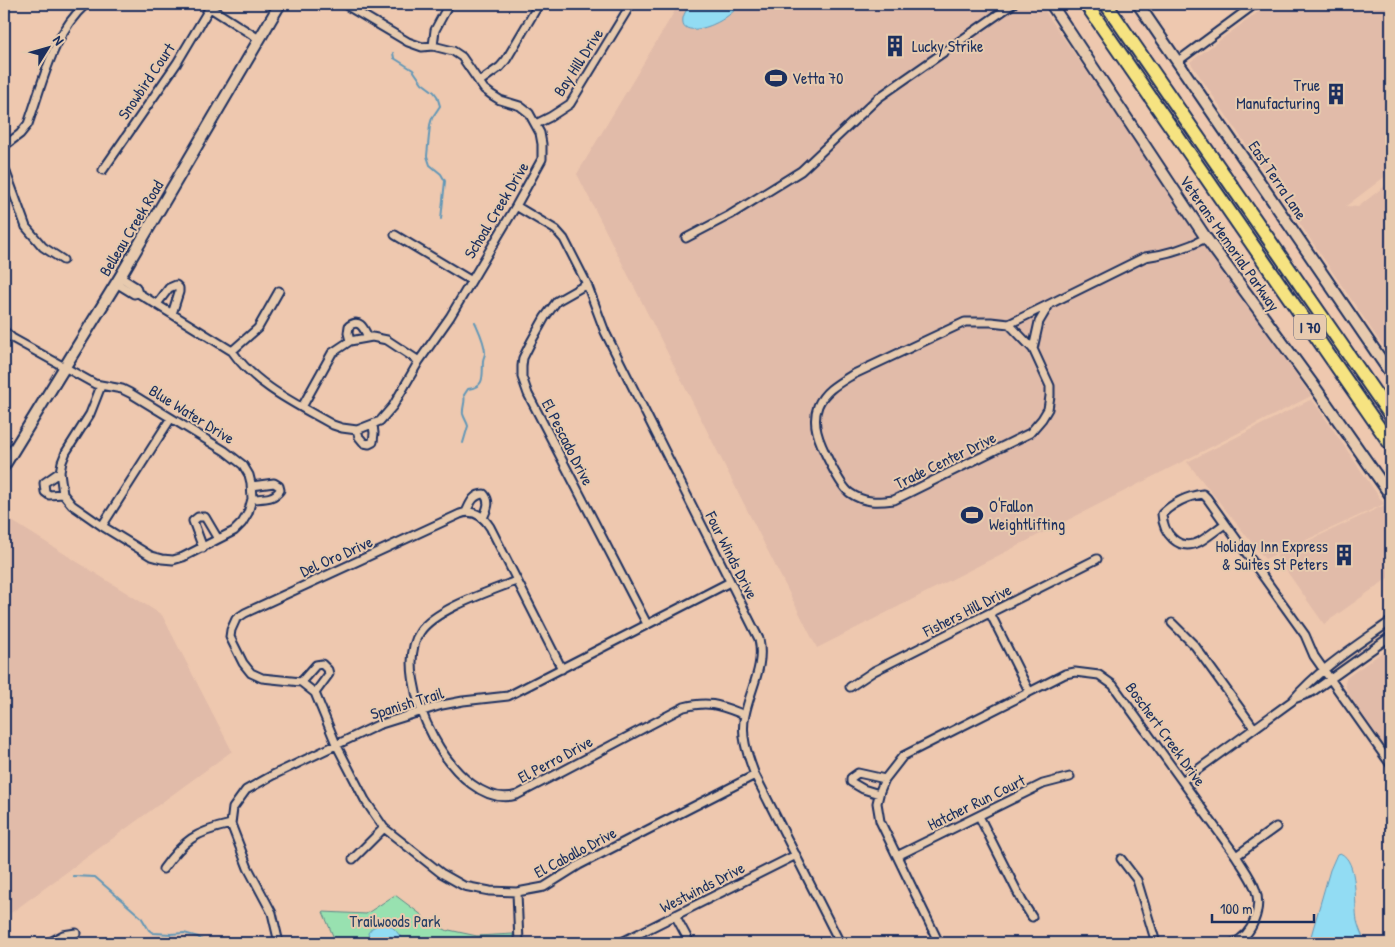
<svg xmlns="http://www.w3.org/2000/svg" width="1395" height="947" font-family="'Patrick Hand',sans-serif">
<style>
.built{fill:#e1bba9}
.green{fill:#98e1b0;stroke:#5a8887}
.water{fill:#92dcf3;stroke:#6297b7}
.lines{fill:none;stroke-linecap:round;stroke-linejoin:round}
.stream{stroke:#6297b7;stroke-width:2}
.street-casing{stroke:#1b2f5e;stroke-width:11}
.secondary-casing{stroke:#1b2f5e;stroke-width:14}
.highway-casing{stroke:#1b2f5e;stroke-width:16}
.street{stroke:#e7caae;stroke-width:7}
.secondary{stroke:#e7caae;stroke-width:10}
.highway{stroke:#f6e381;stroke-width:12}
.labels{text-anchor:middle;dominant-baseline:central;stroke-width:4;stroke-linejoin:round;paint-order:stroke}
.shield{fill:#e7caae;stroke:#585e76;stroke-width:1}
.shield-label{font-size:15px;font-weight:bold;fill:#1b2f5e}
.poi-label{font-size:16px;fill:#1b2f5e;stroke:#e7caae;text-anchor:start}
.street-label{font-size:16px;fill:#1b2f5e;stroke:#e7caae}
.park-label{font-size:16px;fill:#284166;stroke:#e7caae}
</style>
<rect width="100%" height="100%" fill="#eec8af"/>
<filter id="ink" filterUnits="userSpaceOnUse"><feTurbulence type="fractalNoise" baseFrequency=".02" numOctaves="2"/><feDisplacementMap in="SourceGraphic" scale="10" xChannelSelector="R" yChannelSelector="G"/><feConvolveMatrix kernelMatrix="1 2 1 2 8 2 1 2 1" color-interpolation-filters="sRGB"/></filter>
<g filter="url(#ink)">
<!-- built -->
<path class="built" d="M679,4h361l271,392 -494,252 -240,-474z
M1269,4h122v168l-45,34 12,1 33,-26v177l-201,-296z
M1312,399l72,105 -119,55 -78,-97z
M1385,505l6,9v62l-67,48 -48,-68z
M4,516l158,99 70,136 -228,167z
M1391,646v109l-44,-63 -2,-9 1,-5z"/>
<!-- green -->
<path class="green" d="M395,895l28,21 -1,2 26,13 1,-1 28,6 36,-2v9h-177l-13,-31 43,2z"/>
<!-- water -->
<path class="water" d="M690,4h52c-8,7 -18,16 -28,20 -8,4 -34,12 -31,-6 1,-5 5,-10 7,-14z
M1340,853c19,8 14,51 17,68 2,8 5,15 9,22h-57l21,-73 7,-16z
M381,923c17,2 15,14 28,20h-37l-2,-2 -2,-8 4,-5z"/>
<g class="lines">
<!-- stream -->
<path class="stream" d="M386,4l1,6
M393,53l1,5 19,12 9,13 12,9 3,4 3,10 -8,12 -2,7 -3,31 3,9 11,9 4,7 -4,38
M463,443l5,-17c-1,-4 -4,-8 -5,-12 -1,-7 3,-12 1,-19l4,-6c18,-2 14,-14 15,-28 0,-3 2,-5 2,-8 0,-10 -6,-22 -10,-31
M73,876l22,1 46,40 8,13 4,3 18,1 13,-1 14,4 7,6"/>
<!-- street casing -->
<g class="street-casing">
<path id="street" d="M204,4l55,35
M433,46l2,-16 14,-26
M1178,61l77,-57
M479,82l21,-15 6,-7 33,-56
M536,124l14,-7 20,-13 61,-100
M4,146l16,-12 8,-10c15,-41 24,-90 58,-120
M4,167l22,60 17,20 20,13
M103,170l74,-107 35,-59
M516,206l40,24 8,9 23,45 18,48 154,307c6,28 -9,50 -14,76 -5,21 3,41 10,60l85,168
M395,235l75,45
M686,238l44,-23 71,-44 77,-73 135,-94
M120,277l16,10 2,6 94,58c24,35 66,54 101,74l9,3 15,2 23,-9 13,-15 26,-45 31,-44 66,-111 26,-47v-15l-2,-11 -11,-20 -9,-7 -20,-6 -8,-5 -8,-6 -22,-32 -9,-6 -20,-5 -11,1 -14,-5 -64,-38
M116,283l18,11 4,-1
M587,284l-30,17 -12,16 -14,25 -8,16 -1,8v11l6,17 119,230
M157,304l12,-16 7,-3 3,3v4l-7,22
M965,322h26l18,2 24,25 17,37v10l-2,13 -6,10 -12,14 -136,67c-16,2 -30,3 -44,-7 -10,-7 -30,-48 -33,-61 -2,-8 -2,-18 1,-26 6,-15 21,-23 34,-31z
M1009,324l136,-67c22,-3 42,-9 61,-19
M4,331l8,7 83,46 27,5 8,4 95,58 18,14 6,10 2,8 1,16 -4,14 -6,10 -8,8 -51,26 -10,3 -11,-1 -11,-3 -49,-30 -30,-21 -9,-11 -3,-22 2,-10 4,-10 24,-38 11,-28
M350,341l-2,-8 1,-7c11,-8 15,3 19,11
M1033,349l6,-27 10,-17
M232,351l26,-23 21,-37
M302,407l30,-54 18,-12 22,-4 15,3 32,21
M357,430l2,7 5,6 5,1 4,-2 1,-9 -1,-8
M60,472l-16,11 1,9 4,3 14,-1
M252,486l22,-3 5,3 1,4c-7,10 -17,8 -28,9
M466,512c4,-8 7,-18 18,-18 7,8 3,15 -1,24
M1225,524c-8,5 -17,13 -26,18 -21,10 -36,-9 -37,-28 11,-11 26,-18 41,-20l4,4 98,137 9,21 77,109
M102,526l69,-108
M203,548l-10,-27 5,-4h7l13,22
M516,581c-25,10 -81,28 -96,51 -31,45 35,182 97,163l167,-88c26,-7 37,-1 61,8
M990,613l39,78
M1172,623l23,23 59,82
M562,669l-72,-142c-7,-11 -17,-18 -30,-13l-215,99 -9,6 -5,11 -1,7 13,26 8,10 11,5 39,4 14,11 21,51 29,56 19,28 57,45 23,13 26,5 27,1 27,-5 35,-22 176,-90
M301,682l15,-17 6,-1 6,6 1,4 -14,19
M850,687l24,-16 223,-112
M1294,699l18,-7 79,-56
M1182,781l110,-80c28,-33 64,-55 99,-80
M879,794l-16,-5 -12,-7v-4l7,-5 27,6
M979,816l43,85 10,16
M897,856l146,-72 27,-7
M1236,856l40,-29
M353,859l31,-31
M1121,859l16,21 19,63
M163,869c21,-29 32,-37 68,-45
M517,892l2,51
M675,915l15,28
M48,943l15,-8 13,-2
M279,943l-7,-30 -24,-45 -17,-44 2,-16 13,-18 27,-15 105,-50 64,-20 21,-4 45,-5 222,-114
M620,943l176,-88
M939,943l-59,-122 -3,-18 3,-12 5,-12 18,-23 162,-82 10,-2 24,3 14,10 123,171c14,22 29,38 18,65 -4,11 -11,18 -21,22"/>
</g>
<!-- secondary casing -->
<g class="secondary-casing">
<path id="secondary" d="M1051,4l155,234 108,148 77,110
M1138,4l253,370
M4,466l116,-189 160,-273"/>
</g>
<!-- highway casing -->
<g class="highway-casing">
<path id="highway" d="M1086,4l305,441
M1106,4l285,412"/>
</g>
<!-- street -->
<use href="#street" class="street"/>
<!-- secondary -->
<use href="#secondary" class="secondary"/>
<!-- highway -->
<use href="#highway" class="highway"/>
</g>
</g>
<!-- icons -->
<defs>
<g id="building-bare" transform="scale(1.725)"><path d="M-4-6H4V6H1V3H-1V6H-4ZM-2.5-4.3h1.7v1.8h-1.7ZM.8-4.3h1.7v1.8H.8ZM-2.5-1h1.7V.8h-1.7ZM.8-1h1.7V.8H.8Z" fill="#1b2f5e" stroke="#e7caae" stroke-width="2.5" paint-order="stroke"/></g>
<g id="stadium-bare" transform="scale(1.725)"><path d="M0-5a6.5 5 0 1 0 0 10a6.5 5 0 1 0 0-10ZM-3.5-1.8h7v3.6h-7Z" fill="#1b2f5e" stroke="#e7caae" stroke-width="2.5" paint-order="stroke"/></g>
</defs>
<g fill-rule="evenodd">
<use href="#building-bare" x="895" y="46"/>
<use href="#stadium-bare" x="776" y="78"/>
<use href="#building-bare" x="1336" y="94"/>
<use href="#stadium-bare" x="972" y="515"/>
<use href="#building-bare" x="1344" y="555"/>
</g>
<g class="labels">
<!-- shield labels -->
<rect class="shield" x="1294" y="314.5" width="32" height="25" rx="4"/>
<g class="shield-label">
<text x="1310" y="327">I 70</text>
</g>
<!-- poi labels -->
<g class="poi-label">
<text x="912" y="46">Lucky Strike</text>
<text x="792" y="78">Vetta 70</text>
<text x="1320" y="85" text-anchor="end">True<tspan x="1320" dy="18">Manufacturing</tspan></text>
<text x="989" y="506">O'Fallon<tspan x="989" dy="18">Weightlifting</tspan></text>
<text x="1328" y="546" text-anchor="end">Holiday Inn Express<tspan x="1328" dy="18">&amp; Suites St Peters</tspan></text>
</g>
<!-- street labels -->
<g class="street-label">
<text transform="translate(578 62) rotate(-57)">Bay Hill Drive</text>
<text transform="translate(146 81) rotate(-56)">Snowbird Court</text>
<text transform="translate(1278 180) rotate(56)">East Terra Lane</text>
<text transform="translate(496 210) rotate(-59)">Schoal Creek Drive</text>
<text transform="translate(131 228) rotate(-59)">Belleau Creek Road</text>
<text transform="translate(1230 243) rotate(55)">Veterans Memorial Parkway</text>
<text transform="translate(192 414) rotate(32)">Blue Water Drive</text>
<text transform="translate(568 442) rotate(63)">El Pescado Drive</text>
<text transform="translate(945 460) rotate(-26)">Trade Center Drive</text>
<text transform="translate(732 555) rotate(63)">Four Winds Drive</text>
<text transform="translate(336 556) rotate(-24)">Del Oro Drive</text>
<text transform="translate(967 610) rotate(-27)">Fishers Hill Drive</text>
<text transform="translate(407 703) rotate(-17)">Spanish Trail</text>
<text transform="translate(1166 734) rotate(54)">Boschert Creek Drive</text>
<text transform="translate(555 759) rotate(-28)">El Perro Drive</text>
<text transform="translate(976 802) rotate(-26)">Hatcher Run Court</text>
<text transform="translate(575 852) rotate(-28)">El Caballo Drive</text>
<text transform="translate(702 887) rotate(-27)">Westwinds Drive</text>
</g>
<!-- park labels -->
<g class="park-label">
<text x="395" y="921">Trailwoods Park</text>
</g>
</g>
<!-- margin -->
<rect width="1395" height="947" fill="none" stroke="#e7caae" stroke-width="20"/>
<rect x="10" y="10" width="1375" height="927" fill="none" stroke="#1b2f5e" stroke-width="2" filter="url(#ink)"/>
<!-- north arrow -->
<g transform="translate(48 48) rotate(53)" stroke="#e7caae" stroke-width="4" paint-order="stroke">
<path d="M0-4L9 19L0 12L-9 19Z" fill="#1b2f5e"/>
<text y="-8" font-size="14" font-weight="bold" text-anchor="middle" fill="#1b2f5e">N</text>
</g>
<!-- scale -->
<path d="M1212 914v8h102v-8" fill="none" stroke="#1b2f5e" stroke-width="2.5"/>
<text x="1220" y="914" font-size="15" fill="#1b2f5e" stroke="#e7caae" stroke-width="4" paint-order="stroke">100 m</text>
</svg>
